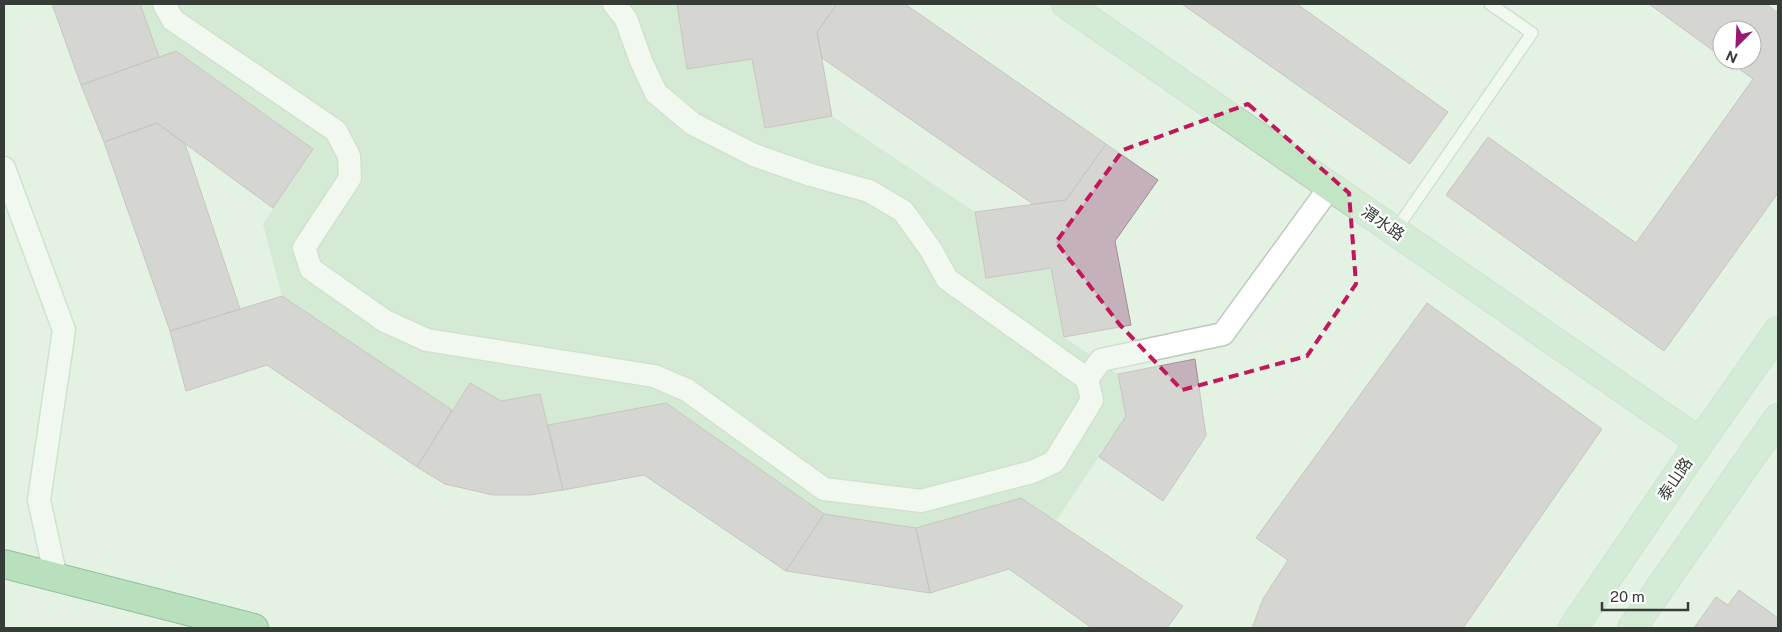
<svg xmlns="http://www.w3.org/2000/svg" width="1782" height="632" font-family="'Public Sans','Noto Sans SC',sans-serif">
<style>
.green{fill:#c4e0c3}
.building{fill:#c4b1bc;stroke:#a18f9a}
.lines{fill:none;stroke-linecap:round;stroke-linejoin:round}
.lane-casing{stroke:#bccabb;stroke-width:14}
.street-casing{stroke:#bccabb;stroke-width:25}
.secondary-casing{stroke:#bccabb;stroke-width:30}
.primary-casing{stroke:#33823c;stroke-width:30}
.lane{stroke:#fff;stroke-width:11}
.street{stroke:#fff;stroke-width:22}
.secondary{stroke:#c2e5c6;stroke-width:28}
.primary{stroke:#84cb8c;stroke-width:28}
.marked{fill:none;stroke:#c2185b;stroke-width:4;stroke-dasharray:10 6;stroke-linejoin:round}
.labels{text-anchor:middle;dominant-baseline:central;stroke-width:4.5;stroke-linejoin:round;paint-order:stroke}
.street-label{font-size:16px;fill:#363c36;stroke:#fff}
</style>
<rect width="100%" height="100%" fill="#e3f2e3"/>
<!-- green -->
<path class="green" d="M140,4h537l10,65 65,-10 13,69 67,-12 143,96 11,66 65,-10 13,69 54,37 8,42 -70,105 -35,-23 -105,30 -92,-14 -158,-111 -118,22 -8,-31 -39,7 -31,-18 -18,27 -170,-114 -19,-72 50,-75 -136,-98 -18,6z"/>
<!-- building -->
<path class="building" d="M52,4h88l19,53 -78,28z
M677,4h160l-20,28 15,84 -67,12 -13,-69 -65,10z
M837,4h68l201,140 -40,56 -33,4 -211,-146 -5,-26z
M1182,4h115l151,108 -38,52z
M1649,4h117l12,9v180l-114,158 -218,-156 42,-58 148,106 117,-164 -26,-19h25v-30h-30v27z
M176,51l137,98 -40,59 -116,-85 -53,19 -23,-57z
M157,123l28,21 55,165 -70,22 -66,-189z
M1106,144l52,36 -43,61 16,84 -67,12 -13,-69 -65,10 -11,-66 91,-12z
M282,296l170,114 -35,57 -150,-102 -81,26 -16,-60z
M1427,303l175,126 -139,199h-211l11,-29 25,-39 -32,-22z
M1195,359l11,77 -43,65 -64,-44 27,-41 -8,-42z
M470,383l31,18 39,-7 23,96 -33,5h-37l-48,-11 -28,-17z
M666,403l158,111 -38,57 -142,-96 -81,15 -15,-65z
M1021,498l162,108 -16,22h-75l-83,-59 -79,24 -14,-65z
M824,514l92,14 14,65 -144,-22z
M1739,590l39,28v10h-84l22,-31 12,8z"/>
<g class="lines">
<!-- lane casing -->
<g class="lane-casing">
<path id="lane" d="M1395,231l137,-198 -42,-29"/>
</g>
<!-- street casing -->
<g class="street-casing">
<path id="street" d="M164,4l9,16 163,111 13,25 1,22 -46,70 7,21 74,52 42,19 227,36 33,14 137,99 97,12 111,-29 22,-10 38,-62 -5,-21 -140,-100 -16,-29 -28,-39 -34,-20 -58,-16 -57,-20 -61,-31 -37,-31 -15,-32 -15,-42 -12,-15
M4,168l60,162 -25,170 17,78
M1087,379l14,-19 122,-26 107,-147"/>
</g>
<!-- secondary casing -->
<g class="secondary-casing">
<path id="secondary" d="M1066,4l634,438
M1573,628l127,-186 78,-111
M1632,628l146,-210"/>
</g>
<!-- primary casing -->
<g class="primary-casing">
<path id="primary" d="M4,564l250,64"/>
</g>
<!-- lane -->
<use href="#lane" class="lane"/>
<!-- street -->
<use href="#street" class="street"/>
<!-- secondary -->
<use href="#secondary" class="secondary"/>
<!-- primary -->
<use href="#primary" class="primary"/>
</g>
<!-- marked area -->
<path d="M0 0H1782V632H0ZM1248,104l101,89 7,91 -49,72 -125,34 -62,-65 -64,-83 67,-92z" fill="#e3f2e3" fill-opacity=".55" fill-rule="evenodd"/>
<path class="marked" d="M1248,104l101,89 7,91 -49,72 -125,34 -62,-65 -64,-83 67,-92z"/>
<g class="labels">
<!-- street labels -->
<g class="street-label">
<text transform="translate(1383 223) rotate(35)">渭水路</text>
<text transform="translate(1675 479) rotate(-56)">泰山路</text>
</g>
</g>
<!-- border -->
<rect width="1782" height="632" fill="none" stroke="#363c36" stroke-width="10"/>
<!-- north arrow -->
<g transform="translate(1737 45) rotate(204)"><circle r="24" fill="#ffffff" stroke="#afb1af"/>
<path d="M0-4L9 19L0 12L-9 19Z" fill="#961973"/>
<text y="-8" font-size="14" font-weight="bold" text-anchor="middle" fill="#363c36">N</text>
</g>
<!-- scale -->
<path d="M1602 602v8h86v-8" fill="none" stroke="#363c36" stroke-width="2.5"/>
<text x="1610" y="602" font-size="15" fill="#363c36" stroke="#ffffff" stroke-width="4" paint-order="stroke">20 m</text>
</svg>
